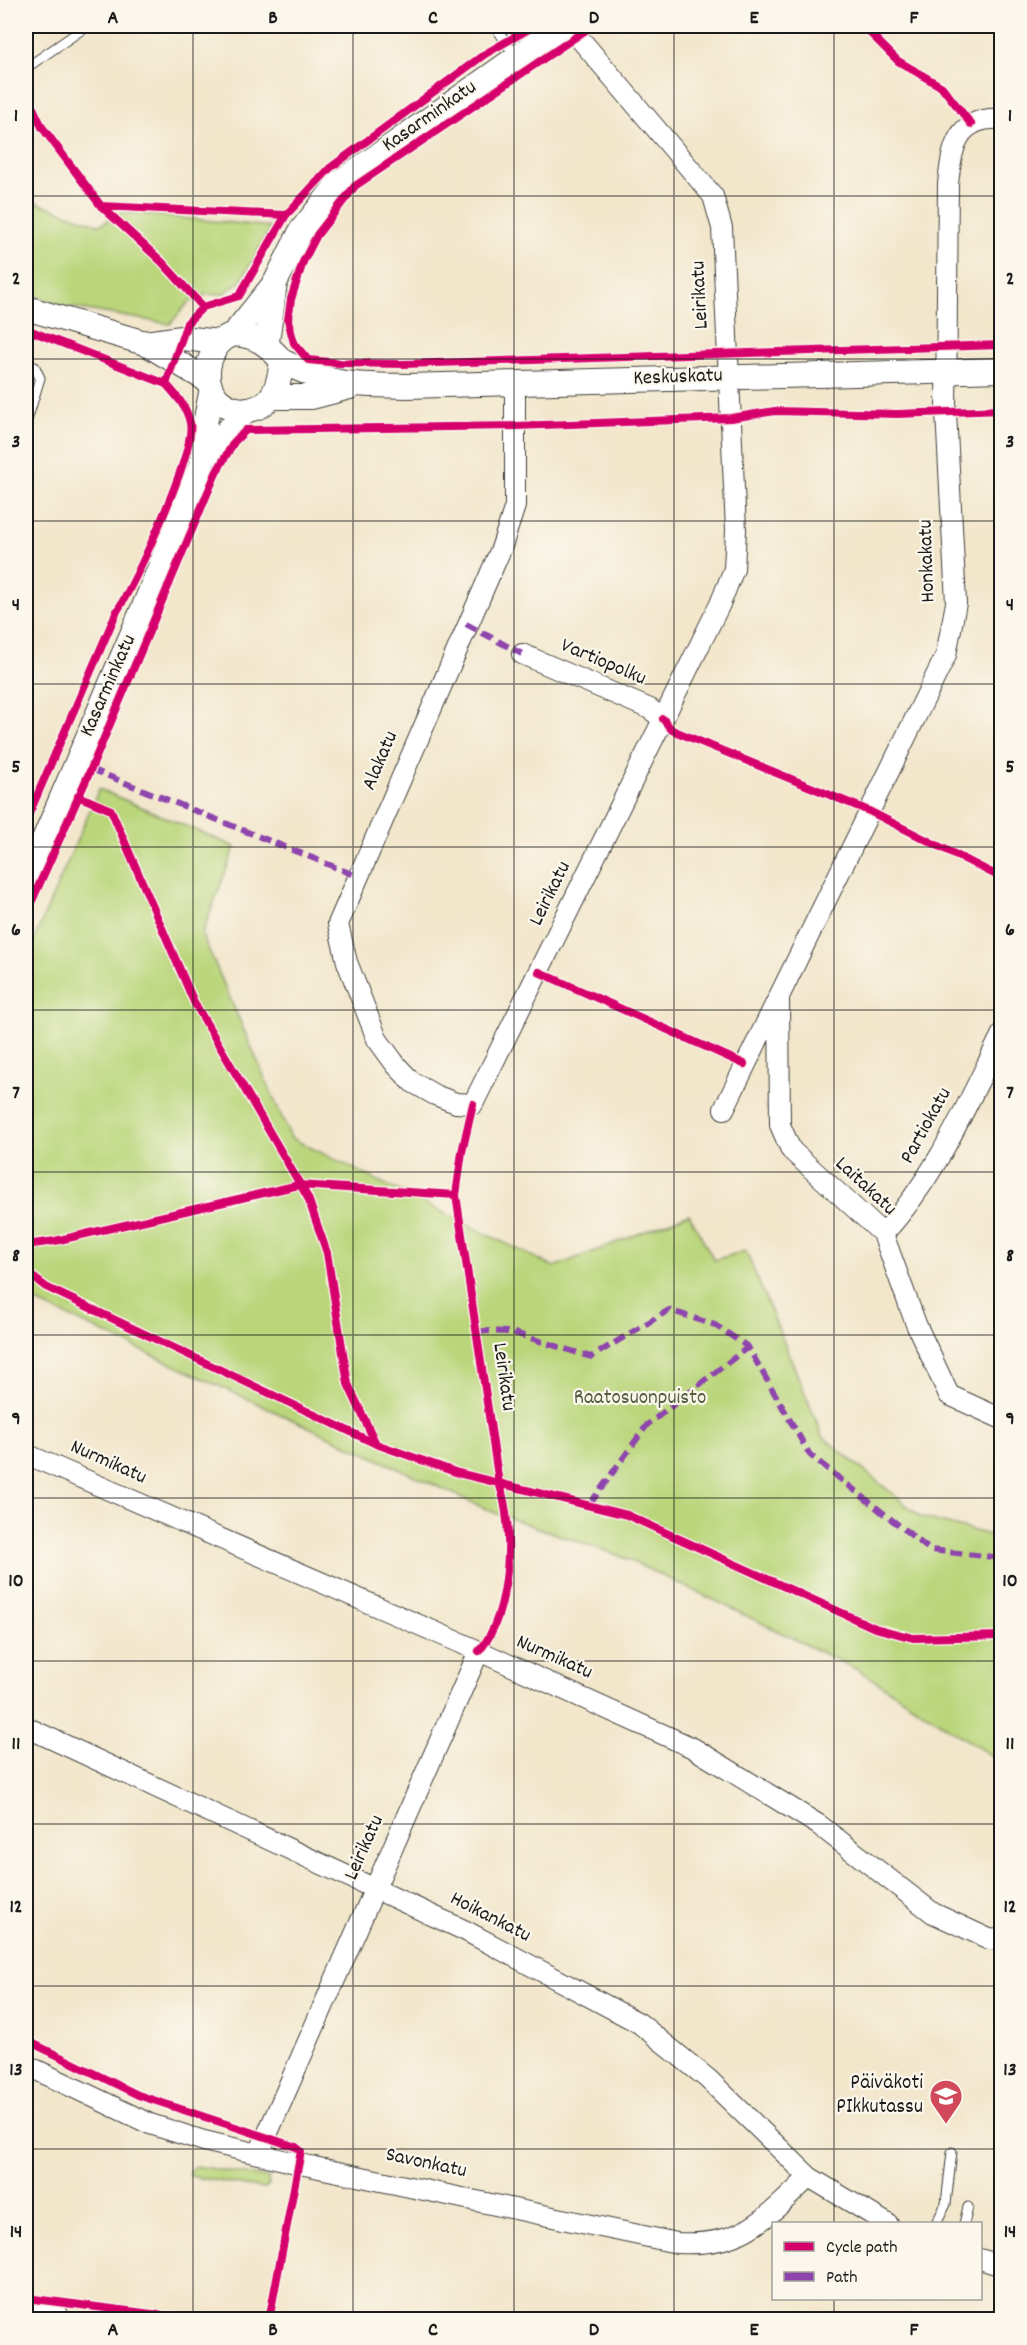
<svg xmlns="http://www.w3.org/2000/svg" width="1027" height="2345" font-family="Dekko,sans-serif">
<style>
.green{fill:#bad57a;stroke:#6b784b;stroke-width:1.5}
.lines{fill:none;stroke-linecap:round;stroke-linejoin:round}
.service-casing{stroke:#3c3a36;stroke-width:11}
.minor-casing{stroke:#3c3a36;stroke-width:22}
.tertiary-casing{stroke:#3c3a36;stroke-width:26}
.trunk-casing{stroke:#3c3a36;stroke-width:34}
.service{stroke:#fff;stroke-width:9}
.minor{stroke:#fff;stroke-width:20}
.tertiary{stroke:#fff;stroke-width:24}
.trunk{stroke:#fff;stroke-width:32}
.quiet{stroke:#8e44ad;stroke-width:6;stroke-dasharray:12 6;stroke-linecap:butt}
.cycleway-casing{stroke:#fbf7ec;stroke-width:11}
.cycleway{stroke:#d6006c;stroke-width:8}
.grid{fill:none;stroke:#1c1c1c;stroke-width:1.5;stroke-opacity:0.55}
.labels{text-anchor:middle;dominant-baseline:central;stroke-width:4.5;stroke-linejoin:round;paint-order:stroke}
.street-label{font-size:21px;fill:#1c1c1c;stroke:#fbf7ec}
.park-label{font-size:21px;fill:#535d3d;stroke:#fbf7ec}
.poi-label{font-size:21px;fill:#1c1c1c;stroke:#fbf7ec;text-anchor:end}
.neatline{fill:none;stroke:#1c1c1c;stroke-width:2}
.grid-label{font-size:20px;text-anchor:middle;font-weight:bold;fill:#1c1c1c}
</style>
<rect width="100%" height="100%" fill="#fbf7ec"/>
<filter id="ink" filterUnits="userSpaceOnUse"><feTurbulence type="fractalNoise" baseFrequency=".0167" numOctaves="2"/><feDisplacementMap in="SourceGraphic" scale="12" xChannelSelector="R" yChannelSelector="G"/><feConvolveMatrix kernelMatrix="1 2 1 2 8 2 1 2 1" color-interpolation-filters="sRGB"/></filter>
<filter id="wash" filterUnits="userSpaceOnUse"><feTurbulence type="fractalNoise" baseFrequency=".008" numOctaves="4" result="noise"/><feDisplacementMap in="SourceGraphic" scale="24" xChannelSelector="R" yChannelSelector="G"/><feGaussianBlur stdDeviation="1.35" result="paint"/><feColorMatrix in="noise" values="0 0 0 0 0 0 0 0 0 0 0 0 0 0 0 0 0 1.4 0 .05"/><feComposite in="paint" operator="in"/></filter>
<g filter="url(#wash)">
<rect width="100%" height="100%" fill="#f2e6cb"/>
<!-- green -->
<path class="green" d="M26,199l74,26 22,-13 149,15 -30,54 -18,13 -18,1 -16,7 -19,22 -107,-18 -37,-13z
M99,789l136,58 -33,87 89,204 263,129 135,-53 25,46 32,-9 77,186 98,80 80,21v224l-141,-91 -146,-71 -94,-44 -125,-43 -469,-216v-339z
M196,2166l72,12 1,7 -6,4 -73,-13v-5z"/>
</g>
<g filter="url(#ink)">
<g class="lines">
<!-- service casing -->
<g class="service-casing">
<path id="service" d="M495,26l20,30
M26,68l61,-42
M26,364l9,3 5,11 -14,46
M936,2224l10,-20 6,-52
M964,2224l4,-17"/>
</g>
<!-- minor casing -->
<g class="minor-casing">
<path id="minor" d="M515,383v123l-14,43 -163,375 9,38 30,77 19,26 16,17 23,13 21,8 17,1 247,-500 14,-35 2,-39 -14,-302 -9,-32 -144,-170
M522,654l128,55 13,10
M779,997l1,128 11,25 92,84 33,90 33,71 53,24
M724,1109l222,-454 10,-52 -10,-191 2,-228c4,-36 8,-68 54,-65
M883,1234c54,-58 84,-130 119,-200
M26,1454l453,197 214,97 126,77 114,88 56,26 13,1
M26,1727l440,204 173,92 69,56 101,98 79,47
M26,2065l124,59 54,17 96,23 377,79c66,4 88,-24 132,-66
M259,2153l220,-502
M980,2259l22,7"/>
</g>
<!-- tertiary casing -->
<g class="tertiary-casing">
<path id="tertiary" d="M26,308l119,35 62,37
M234,334l41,-51 26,-52 38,-48 222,-157
M234,334c24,2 33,10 48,27 -2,12 -3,26 -11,36 -22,28 -74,8 -61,-37 4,-13 11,-22 24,-26z
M267,342l8,-59
M145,343l37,-5 38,4
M282,361c46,25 74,24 125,25l595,-16
M271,397h41l38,-10
M204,458v-29l7,-36
M26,881l120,-279 58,-144 43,-49"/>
</g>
<!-- trunk casing -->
<g class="trunk-casing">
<path id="trunk" d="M26,2317l28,3"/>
</g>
<!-- service -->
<use href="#service" class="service"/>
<!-- minor -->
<use href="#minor" class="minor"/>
<!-- tertiary -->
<use href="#tertiary" class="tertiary"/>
<!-- trunk -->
<use href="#trunk" class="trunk"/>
<!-- quiet -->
<path class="quiet" d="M466,624l56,30
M91,769l266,107
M478,1331l33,1 80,25 78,-47 46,15 33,22 62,108 120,95 72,8
M590,1504l57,-79 101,-78"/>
<!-- cycleway casing -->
<g class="cycleway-casing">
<path id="cycleway" d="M592,26l-237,160 -38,49 -14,27 -12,37 -3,21 6,23 14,17 32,3 63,1 599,-19
M863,26l35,35 44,26 29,37
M26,93l16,34 59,79 61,56 41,45
M101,206l185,9
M26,329l140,55c10,11 21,23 24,39 6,29 -55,160 -73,188l-91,210
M166,384l21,-61 16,-16 36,-11 47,-81 44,-47 155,-114 49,-28
M663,719l9,11 197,81 133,67
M78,796l33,14 83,192 114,196 19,55 21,131 28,60
M26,914l65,-145 125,-296 18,-31 12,-12 270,-4 215,-8 44,-7 122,3 105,-4
M539,972l205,92
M473,1104l-11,48 -6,43 43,288c16,43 12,133 -20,168
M26,1245l29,-4 244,-56 157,10
M26,1272l20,15 330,157 82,29 169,42 248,113 38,10 89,-2
M26,2040l112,55 158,52 5,4 -32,169
M26,2298l173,22"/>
</g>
<!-- cycleway -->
<use href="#cycleway" class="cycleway"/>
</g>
</g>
<!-- grid -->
<path class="grid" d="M193,26v2294M353,26v2294M514,26v2294M674,26v2294M834,26v2198M26,196h976M26,359h976M26,521h976M26,684h976M26,847h976M26,1010h976M26,1172h976M26,1335h976M26,1498h976M26,1661h976M26,1824h976M26,1986h976M26,2149h976M834,2298v22"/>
<!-- icons -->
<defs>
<g id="school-pin" transform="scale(1.725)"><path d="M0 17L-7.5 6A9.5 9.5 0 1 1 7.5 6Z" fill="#d1495b" stroke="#fbf7ec"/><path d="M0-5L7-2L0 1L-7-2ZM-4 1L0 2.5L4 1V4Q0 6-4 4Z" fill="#fff"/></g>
</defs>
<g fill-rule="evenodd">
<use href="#school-pin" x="946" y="2096"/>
</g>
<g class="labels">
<!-- street labels -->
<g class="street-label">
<text transform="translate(430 117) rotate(-35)">Kasarminkatu</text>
<text transform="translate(701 295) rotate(-93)">Leirikatu</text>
<text transform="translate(678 378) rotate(-2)">Keskuskatu</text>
<text transform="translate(928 561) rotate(-92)">Honkakatu</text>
<text transform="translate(603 663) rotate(23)">Vartiopolku</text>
<text transform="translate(109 686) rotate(-66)">Kasarminkatu</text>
<text transform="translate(381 761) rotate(-67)">Alakatu</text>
<text transform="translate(551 894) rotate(-64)">Leirikatu</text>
<text transform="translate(927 1126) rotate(-61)">Partiokatu</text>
<text transform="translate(865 1187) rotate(43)">Laitakatu</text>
<text transform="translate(503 1377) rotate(82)">Leirikatu</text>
<text transform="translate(108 1463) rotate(24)">Nurmikatu</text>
<text transform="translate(554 1658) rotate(24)">Nurmikatu</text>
<text transform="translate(365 1848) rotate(-66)">Leirikatu</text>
<text transform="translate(490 1918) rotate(27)">Hoikankatu</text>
<text transform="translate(426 2164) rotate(12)">Savonkatu</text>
</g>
<!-- park labels -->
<g class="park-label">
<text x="640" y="1399">Raatosuonpuisto</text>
</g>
<!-- poi labels -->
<g class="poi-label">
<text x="923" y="2084">Päiväkoti<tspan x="923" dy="24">PIkkutassu</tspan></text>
</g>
</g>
<!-- margin -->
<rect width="1027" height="2345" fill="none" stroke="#fbf7ec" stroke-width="66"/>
<!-- legend -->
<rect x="772" y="2222" width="210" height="78" fill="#fbf7ec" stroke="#a29f99" stroke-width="1.5"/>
<rect x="784" y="2242" width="30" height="9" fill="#d6006c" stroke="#a29f99" stroke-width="1.5"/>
<text x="826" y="2252" font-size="18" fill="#1c1c1c">Cycle path</text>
<rect x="784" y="2272" width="30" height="9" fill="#8e44ad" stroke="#a29f99" stroke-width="1.5"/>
<text x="826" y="2282" font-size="18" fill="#1c1c1c">Path</text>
<rect x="33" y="33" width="961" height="2279" class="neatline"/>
<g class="grid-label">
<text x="113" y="23">A</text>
<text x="273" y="23">B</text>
<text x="433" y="23">C</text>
<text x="594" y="23">D</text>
<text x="754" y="23">E</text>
<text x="914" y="23">F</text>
<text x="16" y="121">1</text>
<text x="1010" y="121">1</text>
<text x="16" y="284">2</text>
<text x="1010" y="284">2</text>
<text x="16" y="447">3</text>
<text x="1010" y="447">3</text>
<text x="16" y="610">4</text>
<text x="1010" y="610">4</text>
<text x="16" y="772">5</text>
<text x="1010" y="772">5</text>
<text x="16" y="935">6</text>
<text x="1010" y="935">6</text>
<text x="16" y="1098">7</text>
<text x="1010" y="1098">7</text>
<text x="16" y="1261">8</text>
<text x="1010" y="1261">8</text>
<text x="16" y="1424">9</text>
<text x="1010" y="1424">9</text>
<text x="16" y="1586">10</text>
<text x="1010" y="1586">10</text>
<text x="16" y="1749">11</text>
<text x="1010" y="1749">11</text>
<text x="16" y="1912">12</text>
<text x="1010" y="1912">12</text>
<text x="16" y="2075">13</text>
<text x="1010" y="2075">13</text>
<text x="16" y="2237">14</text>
<text x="1010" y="2237">14</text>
<text x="113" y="2335">A</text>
<text x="273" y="2335">B</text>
<text x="433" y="2335">C</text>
<text x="594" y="2335">D</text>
<text x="754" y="2335">E</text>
<text x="914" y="2335">F</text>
</g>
</svg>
